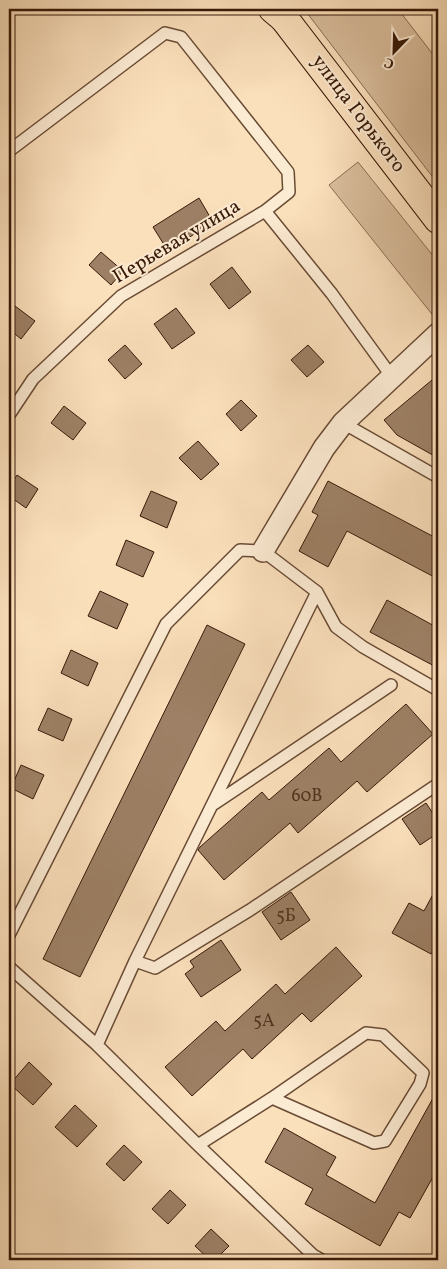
<svg xmlns="http://www.w3.org/2000/svg" width="447" height="1269" font-family="Vollkorn,serif">
<style>
.green{fill:#dabe9d;stroke:#896c52}
.building{fill:#9d8065;stroke:#381907}
.lines{fill:none;stroke-linecap:round;stroke-linejoin:round}
.service-casing{stroke:#694b34;stroke-width:14}
.minor-casing{stroke:#694b34;stroke-width:24}
.primary-casing{stroke:#381907;stroke-width:30}
.trunk-casing{stroke:#381907;stroke-width:30}
.service{stroke:#fcebd3;stroke-width:11}
.minor{stroke:#fcebd3;stroke-width:21}
.primary{stroke:#fbe0bc;stroke-width:28}
.trunk{stroke:#fbe0bc;stroke-width:28}
.labels{text-anchor:middle;dominant-baseline:central;stroke-width:4;stroke-linejoin:round;paint-order:stroke}
.number-label{font-size:18px;fill:#51331e}
.street-label{font-size:20px;fill:#381907;stroke:#fcebd3}
</style>
<rect width="100%" height="100%" fill="#fbe0bc"/>
<filter id="stains"><feTurbulence type="fractalNoise" baseFrequency=".004" numOctaves="4"/><feColorMatrix values="0 0 0 0 .2 0 0 0 0 .09 0 0 0 0 .02 0 0 0 .5 -.17"/></filter>
<radialGradient id="worn" r=".72"><stop offset=".6" stop-color="#630" stop-opacity="0"/><stop offset="1" stop-color="#630" stop-opacity=".3"/></radialGradient>
<!-- green -->
<path class="green" d="M304,9h94l40,52v123z
M358,162l80,100v53l-3,3 -106,-133z"/>
<!-- building -->
<path class="building" d="M199,198l14,24 -45,29 -15,-24z
M101,252l22,19 -12,14 -22,-20z
M232,267l19,25 -22,17 -19,-25z
M15,306l20,15 -14,18 -12,-10v-15z
M176,308l19,25 -23,16 -18,-25z
M125,345l17,19 -17,15 -17,-19z
M308,345l16,17 -17,15 -16,-17z
M438,375v83l-41,-23 -13,-15z
M241,400l16,16 -16,15 -15,-17z
M64,406l22,17 -13,17 -22,-17z
M198,441l21,23 -18,16 -22,-22z
M17,475l21,14 -12,19 -17,-12v-9z
M328,481l110,58v40l-91,-48 -19,36 -29,-16 19,-36 -6,-3z
M151,491l26,11 -10,26 -27,-12z
M126,540l28,12 -11,25 -27,-12z
M100,591l28,13 -11,25 -29,-13z
M387,600l51,28v40l-68,-36z
M207,625l38,19 -165,333 -37,-18z
M71,650l27,13 -10,23 -27,-13z
M406,704l27,30 -66,58 -10,-11 -59,52 -8,-10 -66,57 -26,-30 2,-3 62,-55 7,8 60,-52 12,14z
M48,708l24,11 -9,22 -25,-11z
M21,765l23,10 -11,24 -22,-11z
M426,803l12,18v12l-18,12 -18,-26z
M438,885v56l-7,13 -39,-21 17,-30 15,8z
M291,892l19,28 -29,20 -19,-28z
M221,940l20,30 -40,27 -16,-23 9,-7 -4,-6z
M336,947l26,29 -51,46 -9,-9 -50,46 -9,-10 -51,47 -27,-29 51,-46 9,10 51,-47 9,10z
M29,1062l23,22 -19,21 -23,-21z
M438,1089v79l-28,50 -11,-6 -19,34 -75,-42 8,-15 -48,-27 19,-34 52,29 -10,18 49,28z
M75,1105l22,21 -20,21 -22,-20z
M124,1145l18,17 -18,19 -18,-17z
M170,1190l16,15 -18,19 -16,-15z
M211,1229l18,17 -14,14h-5l-15,-14z"/>
<g class="lines">
<!-- service casing -->
<g class="service-casing">
<path id="service" d="M9,151l156,-118 16,4 107,135 1,20 -24,19
M9,415l24,-36 88,-83 144,-85 67,83 60,83
M343,423l95,54
M214,804l177,-119
M9,935l157,-311 74,-74 23,1 54,41 19,35 27,20 75,43
M135,961l20,7 95,-58 188,-126
M9,967l88,78 101,100 115,110 9,5
M97,1045l38,-84 182,-369
M198,1145l74,-47 94,-65 17,2 40,38 -3,11 -35,57 -11,2 -102,-45"/>
</g>
<!-- minor casing -->
<g class="minor-casing">
<path id="minor" d="M263,551l61,-103 19,-25 95,-89"/>
</g>
<!-- primary casing -->
<g class="primary-casing">
<path id="primary" d="M277,9l161,210"/>
</g>
<!-- trunk casing -->
<g class="trunk-casing">
<path id="trunk" d="M273,9l12,10"/>
</g>
<!-- service -->
<use href="#service" class="service"/>
<!-- minor -->
<use href="#minor" class="minor"/>
<!-- primary -->
<use href="#primary" class="primary"/>
<!-- trunk -->
<use href="#trunk" class="trunk"/>
</g>
<g class="labels">
<!-- number labels -->
<g class="number-label">
<text x="307" y="796">60В</text>
<text x="286" y="916">5Б</text>
<text x="264" y="1021">5А</text>
</g>
<!-- street labels -->
<g class="street-label">
<text transform="translate(358 114) rotate(53)">улица Горького</text>
<text transform="translate(177 242) rotate(-31)">Перьевая улица</text>
</g>
</g>
<!-- margin -->
<rect width="447" height="1269" fill="none" stroke="#fbe0bc" stroke-width="30"/>
<rect x="10" y="10" width="427" height="1249" fill="none" stroke="#381907" stroke-width="2.5"/>
<rect x="15" y="15" width="417" height="1239" fill="none" stroke="#381907"/>
<!-- north arrow -->
<g transform="translate(394 52) rotate(203)" stroke="#fcebd3" stroke-width="4" paint-order="stroke">
<path d="M0-4L9 19L0 12L-9 19Z" fill="#381907"/>
<text y="-8" font-size="14" font-weight="bold" text-anchor="middle" fill="#381907">С</text>
</g>
<rect width="100%" height="100%" filter="url(#stains)"/>
<rect width="100%" height="100%" fill="url(#worn)"/>
</svg>
